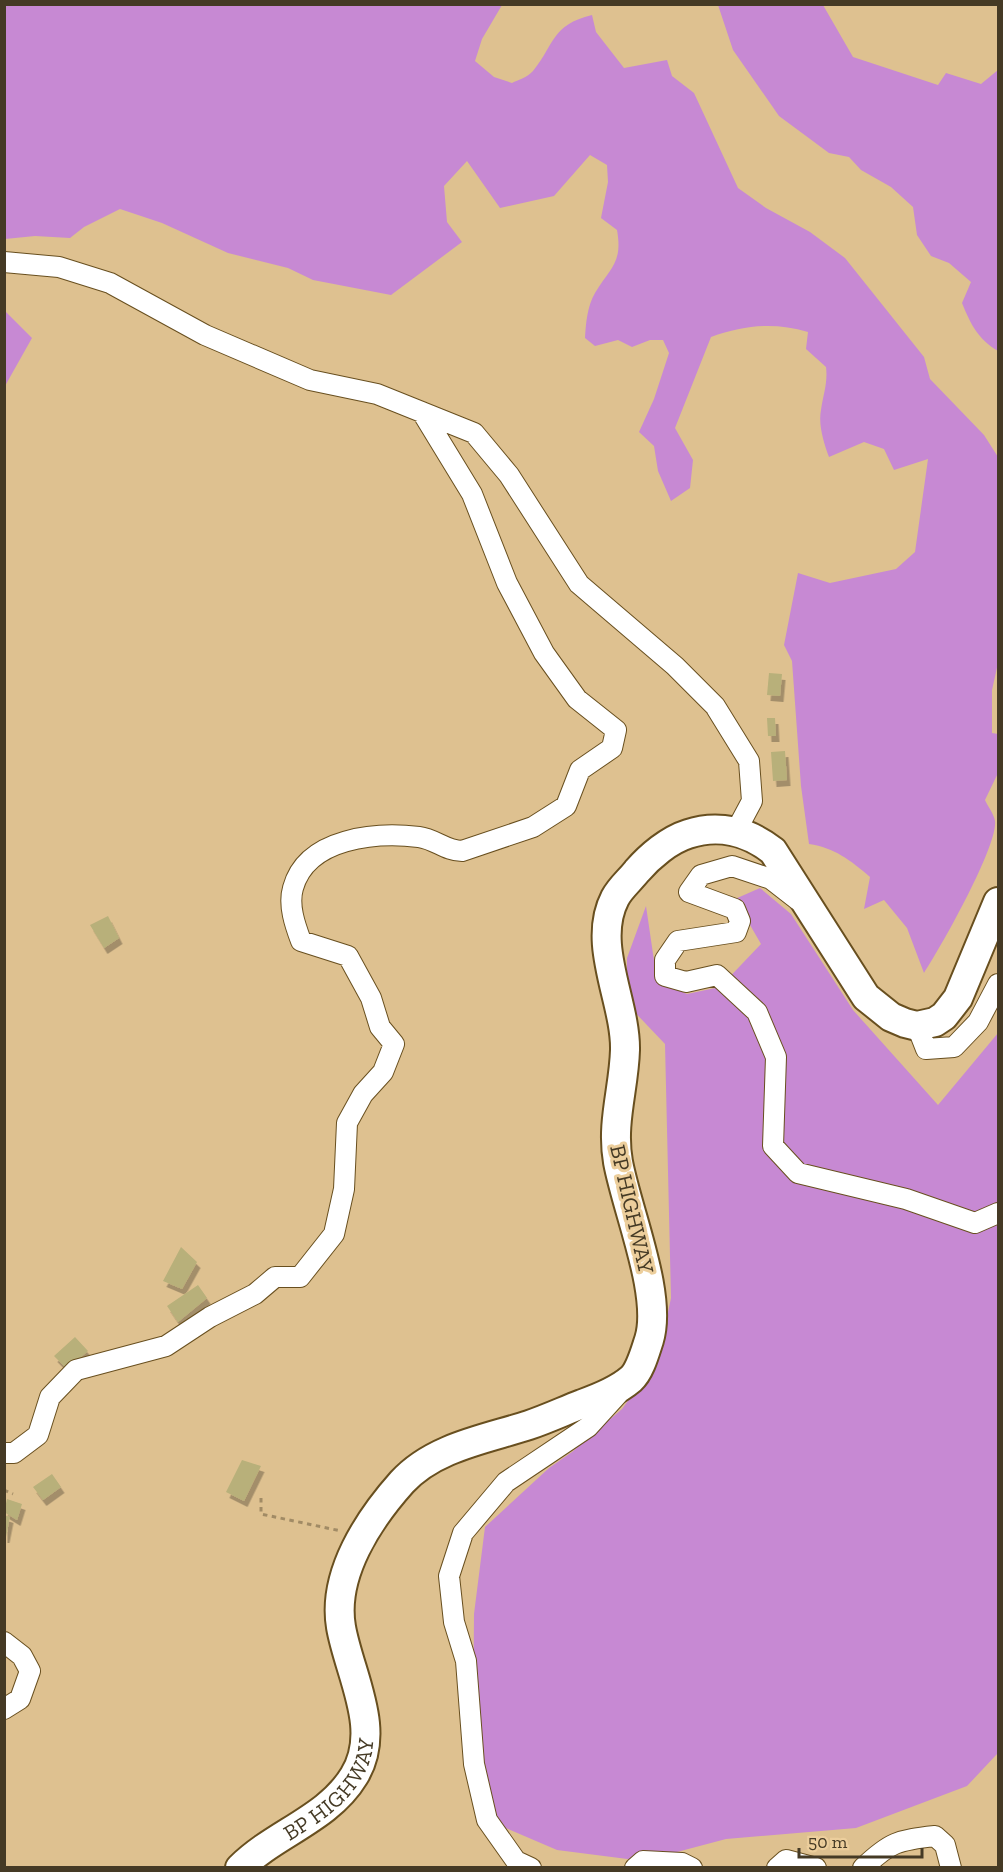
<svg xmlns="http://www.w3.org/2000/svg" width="1003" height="1872" font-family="'Zilla Slab',serif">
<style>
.green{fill:#c789d3}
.building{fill:#b8b07a;filter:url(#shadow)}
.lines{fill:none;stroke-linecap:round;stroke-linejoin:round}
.minor-casing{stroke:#684f1f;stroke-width:22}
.highway-casing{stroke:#684f1f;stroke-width:32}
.path{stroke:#a18b65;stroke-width:3;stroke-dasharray:4.5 4.5;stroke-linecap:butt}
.minor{stroke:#fff;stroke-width:20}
.highway{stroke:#fff;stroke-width:28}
.labels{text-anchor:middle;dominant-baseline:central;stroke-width:6;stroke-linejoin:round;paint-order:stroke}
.street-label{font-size:22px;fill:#453a25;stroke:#ecce9c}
</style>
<defs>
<filter id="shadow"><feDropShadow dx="3.5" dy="6" stdDeviation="0" flood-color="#0004"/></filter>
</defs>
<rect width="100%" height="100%" fill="#dec190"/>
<!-- green -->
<path class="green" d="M5,4l497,1 -20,34 -7,22 19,16 18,6c6,-3 16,-6 21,-12 22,-27 18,-46 59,-56l4,17 28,36 43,-8 5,16 22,17 44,95 28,20 44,24 35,26 79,99 6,22 54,56 14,22v206l-6,27v43l6,1v39l-13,27c2,5 9,14 10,21 3,25 -55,128 -71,152l-17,-45 -23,-28 -20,9 6,-32c-20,-17 -35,-29 -61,-33l-8,-58 -9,-125 -8,-16 14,-72 32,10 66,-14 19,-17 13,-93 -34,11 -10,-21 -20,-7 -35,15c-5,-14 -11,-32 -8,-47 2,-15 7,-27 5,-43l-20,-18 2,-17c-34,-10 -63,-7 -97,5l-36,91 18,32 -3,28 -19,13 -13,-30 -4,-25 -15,-14 15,-33 15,-46 -6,-13h-13l-18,7 -14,-7 -23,6 -10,-8c1,-15 2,-31 10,-45 15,-25 28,-30 22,-63l-16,-12 7,-36 -1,-17 -17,-10 -36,41 -54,12 -33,-47 -23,25 3,36 15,20 -71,53 -78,-15 -25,-12 -60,-15 -66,-30 -42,-14 -36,18 -14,11 -35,-2 -30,3z
M718,5h105l30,52 85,28 8,-12 35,11 17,-14v281c-20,-12 -27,-26 -36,-48l9,-21 -22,-19 -18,-7 -14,-21 -4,-28 -22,-20 -30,-17 -12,-13 -20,-4 -50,-37 -46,-66z
M5,311l27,27 -27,48z
M760,888l31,26 62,96 85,95 60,-72v720l-31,33 -111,42 -130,11 -83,22 -86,-11 -70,-30 -14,-75 1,-131 11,-87 64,-59 23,-16 50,-43 36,-50 13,-61 -6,-254 -39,-41 1,-45 19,-52 11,75 30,13 33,-7 41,-43 -26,-45z"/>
<!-- building -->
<path class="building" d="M769,673l13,1 -2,22 -13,-1z
M767,718h8l1,18h-8z
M785,751l2,29 -14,1 -2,-29z
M108,916l11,22 -15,10 -14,-23z
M181,1247l16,15 -15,27 -19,-8z
M198,1285l9,13 -29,24 -11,-16z
M75,1337l13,14 -21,18 -13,-13z
M242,1460l19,6 -17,35 -18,-9z
M52,1474l9,13 -18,13 -10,-13z
M7,1499l15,5 -5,16 -13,-8z
M4,1515l6,2 -4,20h-2z"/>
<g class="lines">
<!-- minor casing -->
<g class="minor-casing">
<path id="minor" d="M4,262l55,5 51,16 95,52 105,45 67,14 97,39 35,42 70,109 96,82 40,40 34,55 3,40 -16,30
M798,900l-27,-21 -39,-13 -31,9 -12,17 46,17 5,12 -4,11 -58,9 -13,19v16l21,6 31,-7 40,37 19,45 -3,89 25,27 108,26 69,24 23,-10
M917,1026l9,23 28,-2 24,-25 20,-38
M4,1453h10l24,-18 12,-38 26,-27 90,-24 44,-29 45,-23 20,-17h25l34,-43 10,-45 3,-66 16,-29 20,-22 11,-28 -14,-17 -9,-29 -23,-42 -47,-15c-6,-16 -13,-36 -8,-53 14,-51 84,-56 126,-51 16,2 27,14 43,14l71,-24 33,-21 14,-36 32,-22 4,-18 -39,-31 -33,-46 -37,-70 -35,-89 -50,-82
M4,1642l18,14 8,15 -10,28 -16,10
M531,1868l-15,-7 -29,-41 -13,-56 -8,-103 -12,-39 -5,-46 14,-43 43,-51 82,-55 30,-33
M635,1868l8,-7 39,2 10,5
M777,1868l9,-8 30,8
M863,1868c27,-26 35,-28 72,-32l10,9 6,23"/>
</g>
<!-- highway casing -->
<g class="highway-casing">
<g id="highway">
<path id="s1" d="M240,1868c35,-35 88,-49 114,-92 29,-46 -5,-102 -13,-149 -9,-53 28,-108 61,-145 32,-35 84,-43 127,-57 18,-6 35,-14 53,-21 17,-6 35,-13 49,-25 9,-8 14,-27 18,-39 14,-45 -22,-129 -31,-178 -7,-39 6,-74 7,-112 1,-48 -34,-106 -10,-152 5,-10 15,-18 22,-27 13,-15 32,-31 51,-37 30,-10 60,-3 85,17l93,146 25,20 14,6 12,3 18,-4 9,-6 14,-18 40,-96"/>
</g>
</g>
<!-- path -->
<path class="path" d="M4,1490l9,4
M261,1498v16l80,17"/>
<!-- minor -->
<use href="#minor" class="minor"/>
<!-- highway -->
<use href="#highway" class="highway"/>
</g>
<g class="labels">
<!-- street labels -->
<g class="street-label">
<text transform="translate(632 1209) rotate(77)">BP HIGHWAY</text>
<text stroke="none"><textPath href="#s1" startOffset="122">BP HIGHWAY</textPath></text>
</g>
</g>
<!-- border -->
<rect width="1003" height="1872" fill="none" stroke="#453a25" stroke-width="12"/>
<!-- scale -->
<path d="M799 1848v9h123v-9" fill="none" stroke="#453a25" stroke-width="3"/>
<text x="808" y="1848" font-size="18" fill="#453a25" stroke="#ecce9c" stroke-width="4.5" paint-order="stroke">50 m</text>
</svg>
